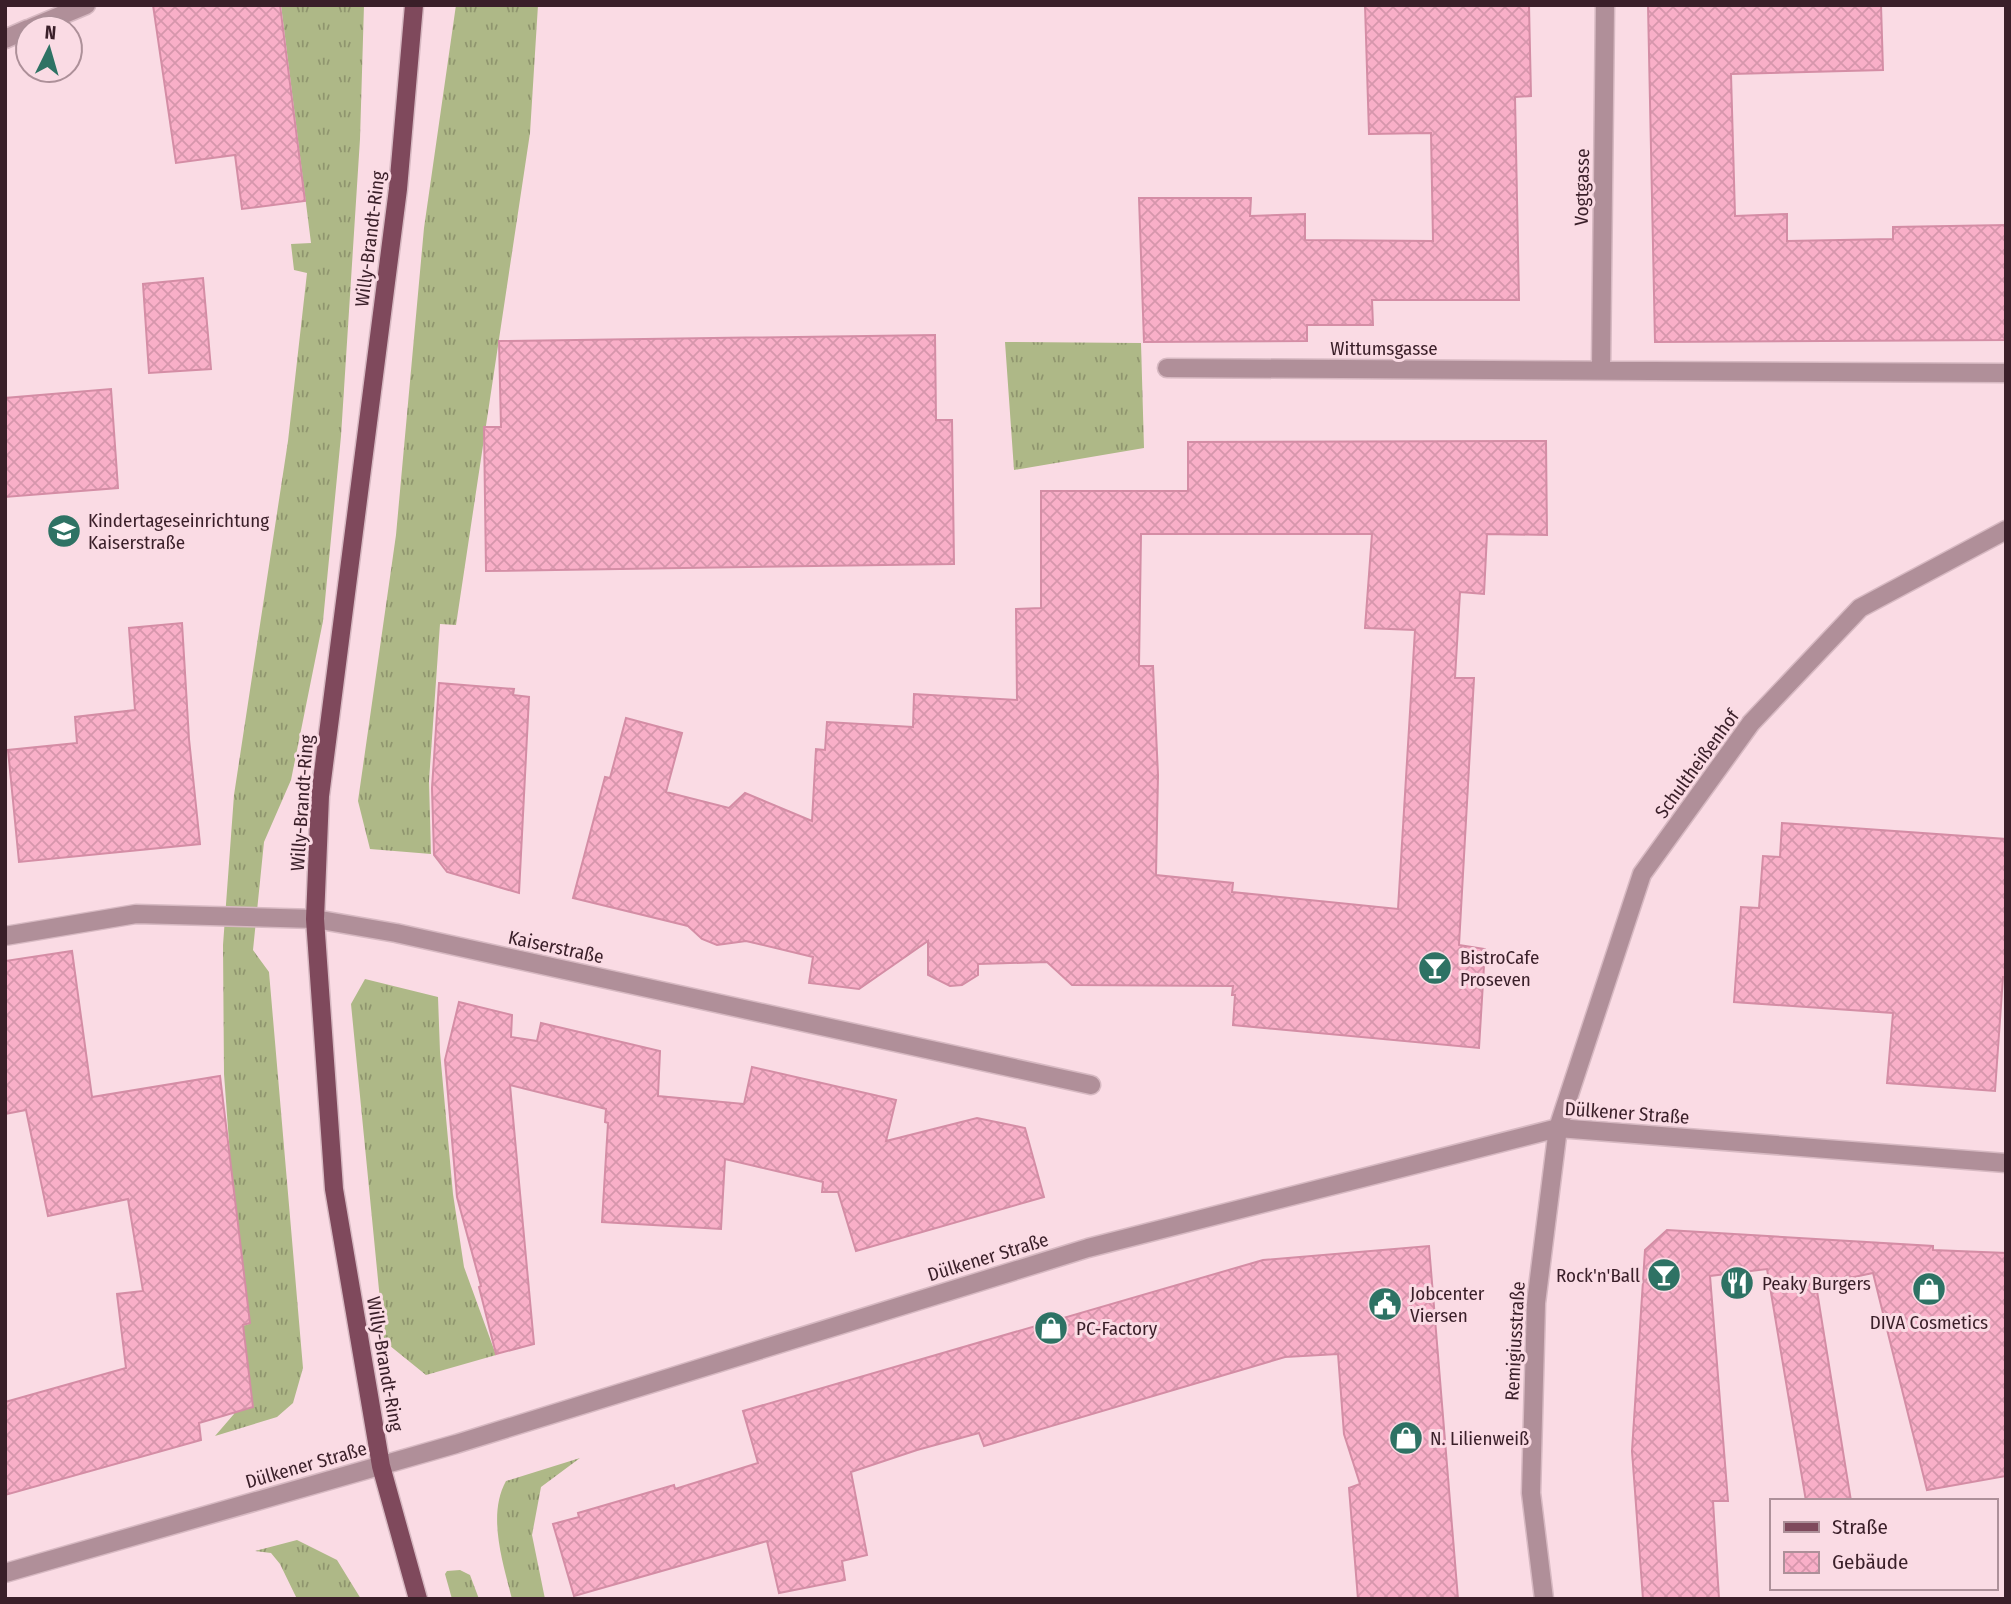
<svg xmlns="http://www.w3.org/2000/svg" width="2011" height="1604" font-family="'Fira Sans Condensed',sans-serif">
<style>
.grass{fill:url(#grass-tufts)}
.building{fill:url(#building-cross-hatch);stroke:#d48da5;stroke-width:2;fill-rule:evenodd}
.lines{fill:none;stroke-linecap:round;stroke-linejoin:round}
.minor-casing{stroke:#d7b9c2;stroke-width:21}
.major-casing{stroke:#d7b9c2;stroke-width:21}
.minor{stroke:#b08f99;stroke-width:18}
.major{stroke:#7f495c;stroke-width:18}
.labels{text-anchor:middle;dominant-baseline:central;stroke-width:6;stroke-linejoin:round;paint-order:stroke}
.street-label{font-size:19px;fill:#3a1f29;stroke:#fadbe4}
.poi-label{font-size:19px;fill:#3a1f29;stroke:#fadbe4;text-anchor:start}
</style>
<defs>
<pattern id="grass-tufts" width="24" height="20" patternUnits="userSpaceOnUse" patternTransform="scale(1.75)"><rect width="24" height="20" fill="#aeb887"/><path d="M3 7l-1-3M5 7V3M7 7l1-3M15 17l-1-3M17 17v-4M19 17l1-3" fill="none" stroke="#8f956e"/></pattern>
<pattern id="building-cross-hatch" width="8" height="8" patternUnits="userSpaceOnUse" patternTransform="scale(1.75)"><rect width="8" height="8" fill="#f9afc8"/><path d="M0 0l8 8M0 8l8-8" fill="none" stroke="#d696ac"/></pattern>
</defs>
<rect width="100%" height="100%" fill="#fadbe4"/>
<!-- grass -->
<path class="grass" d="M281,5h83l-4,134 -19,297 -18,185 -32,159 -27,62 -11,108 16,22 34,396 -10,35 -16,14 -62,19 19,-22 9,-88 6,-2 -19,-168 -6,-82 -1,-129 11,-150 54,-354 19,-168 -13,-3 -3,-26 20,-1z
M456,5h82l-8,128 -74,492 -16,-1 -11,157 2,73 -61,-5 -12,-48 38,-266 28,-307z
M1005,342l136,1 3,105 -130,22z
M365,979l73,18 2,55 13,142 11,73 32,88 -70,20 -42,-34 -33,-337z
M580,1458l-39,29 -9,48 13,64h-33c-9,-36 -25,-84 -6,-118z
M297,1540l40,20 24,39h-64l-17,-35 -9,-11 -16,-2z
M460,1570l10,5 9,24h-27l-7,-25 2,-3z"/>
<!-- building -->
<path class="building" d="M153,5h127l25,196 -63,8 -7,-54 -59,8z
M1365,5h164l2,91 -16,1 4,203h-147l1,25h-66v16l-163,1 -5,-144h112l-1,18 55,-2v26l128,1 -2,-108 -62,1z
M1648,5h233l2,65 -152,4 4,142 52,-2v27l106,-2v-12l113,-2v115l-351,2z
M203,278l8,91 -62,4 -6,-89z
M935,335l1,85h16l2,144 -468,7 -2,-144h17l-2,-86z
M111,389l7,99 -113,9v-99z
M1546,441l1,94 -60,-1 -3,60 -24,-2 -5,86h19l-15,267 26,4 -6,99 -246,-23 2,-30h-3l1,-9 -161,-1 -25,-23 -69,2v11l-16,10 -12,1 -22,-11v-34l-69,48 -50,-6 4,-26 -67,-16 -29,4 -15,-6 -14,-13 -115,-28 32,-121 5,1 16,-60 56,15 -16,59 63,16 16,-15 67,28 4,-72 9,1 2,-28 86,5 1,-33 103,6 -1,-91 25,-1v-117h147v-49zM1141,534h231l-7,94 50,2 -17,279 -166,-17 1,-9 -77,-8 2,-100 -5,-109h-14z
M182,623l7,116 11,105 -181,18 -11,-112 69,-7 -2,-26 60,-7 -6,-82z
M439,683l75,6 -1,6 16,2 -10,196 -72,-21 -13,-17 -2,-67z
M1782,823l224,16v138h-3l-8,114 -108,-8 6,-70 -159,-11 7,-95 18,1 4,-52 17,1z
M72,951l20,146 128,-21 30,247 -7,2 10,82 -54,16 2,17 -196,55v-93l121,-34 -9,-74 26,-3 -15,-92 -80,17 -22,-106 -21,4v-153z
M459,1002l53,13 -1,22 26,4 4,-18 119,28 -2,45 86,8 8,-37 144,33 -10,41 91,-23 48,10 19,69 -188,54 -18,-59h-16l1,-10 -98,-23 -4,70 -119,-7 6,-99 -3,-1 1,-13 -96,-24 24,259 -38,10 -17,-67 2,-1 -24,-89 -12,-137z
M1667,1230l266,16v4l73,3v223l-79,14 -54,-217 -57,12 35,216h-45l-39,-232 -57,7 18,225h-15l6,98h-76l-11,-148 13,-201z
M1429,1246l29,353h-100l-9,-111 11,-4 -16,-50 -6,-80 -53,3 -301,89 -5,-13 -62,17 -66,22 16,83 -25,6 3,19 -66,13 -12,-52 -193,55 -21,-72 26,-7 -1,-4 96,-28 1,4 83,-26 -15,-52 520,-151z"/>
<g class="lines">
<!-- minor casing -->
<g class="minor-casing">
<path id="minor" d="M31,28l55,-23
M5,39l23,-10
M1167,368l839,5
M1601,369l4,-364
M5,936l131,-22 179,5 81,14 695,152
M5,1573l451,-129 632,-196 470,-120 448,35
M1544,1599l-13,-106 5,-190 22,-175 84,-254 109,-151 109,-115 146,-78"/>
</g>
<!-- major casing -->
<g class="major-casing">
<path id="major" d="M414,5l-16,184 -78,607 -5,123 19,270 47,277 37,133"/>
</g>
<!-- minor -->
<use href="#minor" class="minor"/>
<!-- major -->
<use href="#major" class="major"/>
</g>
<!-- icons -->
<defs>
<g id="school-disc" transform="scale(1.75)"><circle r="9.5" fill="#2e7264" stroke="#fadbe4"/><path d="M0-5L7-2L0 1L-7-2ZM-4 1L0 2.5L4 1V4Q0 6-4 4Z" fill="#fff"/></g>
<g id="bar-disc" transform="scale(1.75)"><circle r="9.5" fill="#2e7264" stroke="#fadbe4"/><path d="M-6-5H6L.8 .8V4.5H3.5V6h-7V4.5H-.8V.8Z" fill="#fff"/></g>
<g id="restaurant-disc" transform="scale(1.75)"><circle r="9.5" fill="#2e7264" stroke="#fadbe4"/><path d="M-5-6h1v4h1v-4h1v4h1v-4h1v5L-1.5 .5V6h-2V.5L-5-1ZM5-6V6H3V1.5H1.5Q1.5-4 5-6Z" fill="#fff"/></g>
<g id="shop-disc" transform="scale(1.75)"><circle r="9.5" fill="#2e7264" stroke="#fadbe4"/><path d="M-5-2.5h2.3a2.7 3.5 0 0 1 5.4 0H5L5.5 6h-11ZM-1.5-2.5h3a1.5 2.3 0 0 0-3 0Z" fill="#fff"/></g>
<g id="civic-disc" transform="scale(1.75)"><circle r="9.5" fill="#2e7264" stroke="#fadbe4"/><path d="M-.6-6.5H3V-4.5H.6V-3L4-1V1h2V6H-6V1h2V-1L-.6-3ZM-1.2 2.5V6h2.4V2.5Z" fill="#fff"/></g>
</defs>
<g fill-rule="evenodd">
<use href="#school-disc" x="64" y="531"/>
<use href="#bar-disc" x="1435" y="968"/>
<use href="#bar-disc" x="1664" y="1275"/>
<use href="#restaurant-disc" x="1737" y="1283"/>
<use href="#shop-disc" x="1929" y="1289"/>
<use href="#civic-disc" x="1385" y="1304"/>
<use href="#shop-disc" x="1051" y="1328"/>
<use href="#shop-disc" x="1406" y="1438"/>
</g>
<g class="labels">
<!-- street labels -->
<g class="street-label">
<text transform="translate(1582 187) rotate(-89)">Vogtgasse</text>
<text transform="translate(370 239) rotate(-83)">Willy-Brandt-Ring</text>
<text x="1384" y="348">Wittumsgasse</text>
<text transform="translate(1697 764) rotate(-54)">Schultheißenhof</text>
<text transform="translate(302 803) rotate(-86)">Willy-Brandt-Ring</text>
<text transform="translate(556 947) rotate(12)">Kaiserstraße</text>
<text transform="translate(1627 1113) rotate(4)">Dülkener Straße</text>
<text transform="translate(988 1257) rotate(-17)">Dülkener Straße</text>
<text transform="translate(1515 1341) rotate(-87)">Remigiusstraße</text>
<text transform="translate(385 1364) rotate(80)">Willy-Brandt-Ring</text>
<text transform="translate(306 1465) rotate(-16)">Dülkener Straße</text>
</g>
<!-- poi labels -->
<g class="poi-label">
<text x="88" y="520">Kindertageseinrichtung<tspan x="88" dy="22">Kaiserstraße</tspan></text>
<text x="1460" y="957">BistroCafe<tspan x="1460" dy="22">Proseven</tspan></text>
<text x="1640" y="1275" text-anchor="end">Rock'n'Ball</text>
<text x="1762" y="1283">Peaky Burgers</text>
<text x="1410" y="1293">Jobcenter<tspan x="1410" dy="22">Viersen</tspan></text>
<text x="1929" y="1322" text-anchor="middle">DIVA Cosmetics</text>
<text x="1076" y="1328">PC-Factory</text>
<text x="1430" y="1438">N. Lilienweiß</text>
</g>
</g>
<!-- border -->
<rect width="2011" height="1604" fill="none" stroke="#3a1f29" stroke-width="14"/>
<!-- legend -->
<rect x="1770" y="1499" width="228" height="91" fill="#fadbe4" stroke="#ad9099" stroke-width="2"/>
<rect x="1784" y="1522" width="35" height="10" fill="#7f495c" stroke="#ad9099" stroke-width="2"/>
<text x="1832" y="1534" font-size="21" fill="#3a1f29">Straße</text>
<rect x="1784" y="1552" width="35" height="21" fill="url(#building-cross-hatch)" stroke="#ad9099" stroke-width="2"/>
<text x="1832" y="1569" font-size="21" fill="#3a1f29">Gebäude</text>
<!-- north arrow -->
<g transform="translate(49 49) rotate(5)"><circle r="33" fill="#fadbe4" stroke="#ad9099" stroke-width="2"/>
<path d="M0-5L12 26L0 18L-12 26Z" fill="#2e7264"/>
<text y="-10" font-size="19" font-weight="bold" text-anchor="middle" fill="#3a1f29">N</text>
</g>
</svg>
